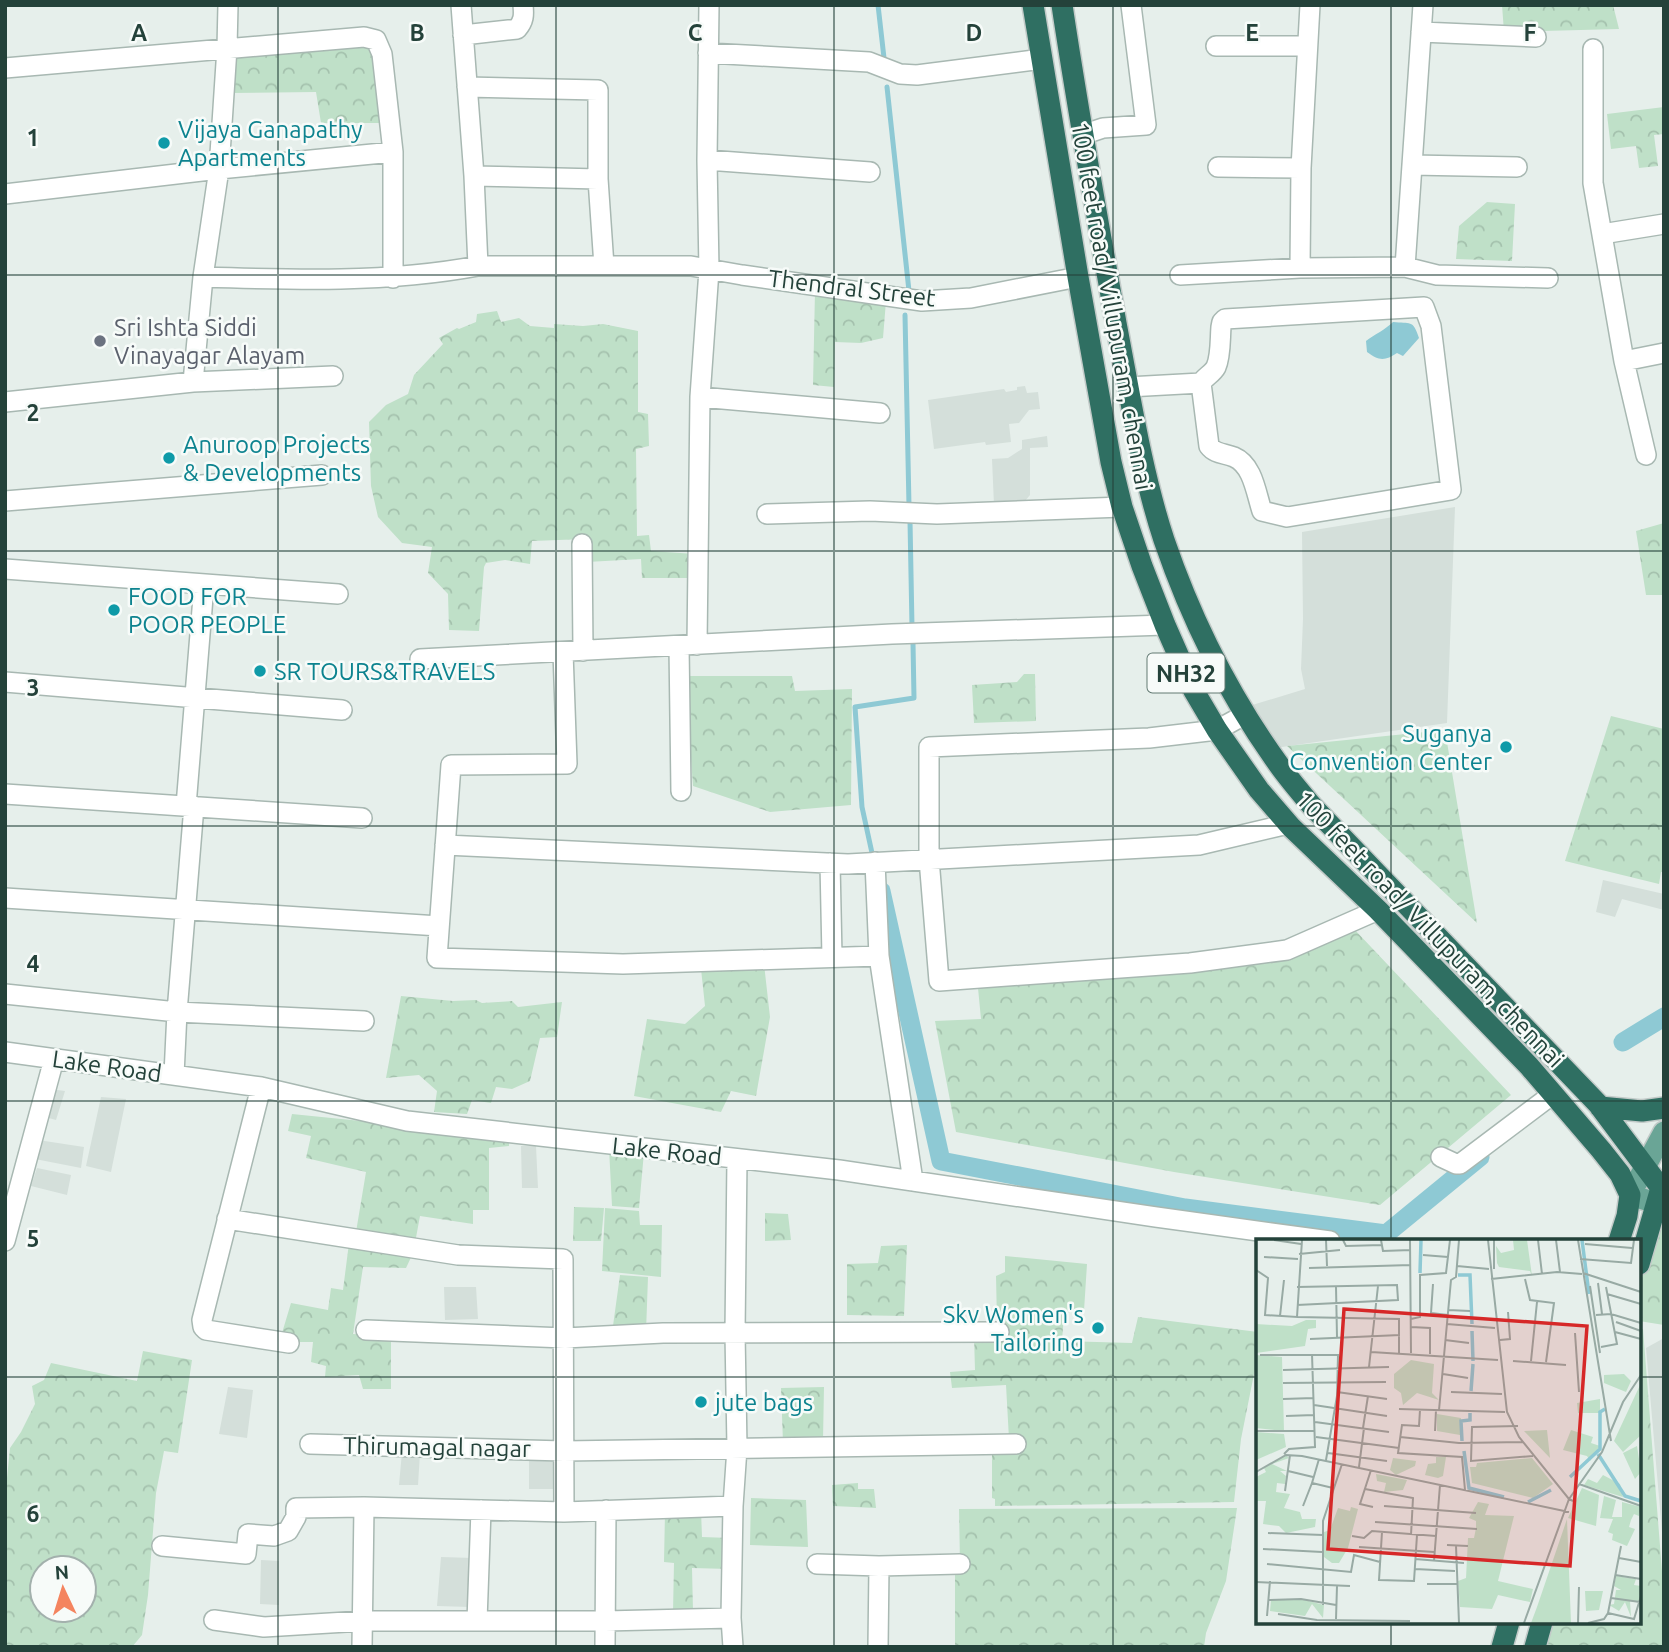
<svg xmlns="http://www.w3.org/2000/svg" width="1669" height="1652" font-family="Ubuntu,sans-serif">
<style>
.built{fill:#d4dfda}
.forest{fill:url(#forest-crowns);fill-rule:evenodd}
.water{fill:#8ec9d4}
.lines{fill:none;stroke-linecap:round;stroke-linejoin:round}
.stream{stroke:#8ec9d4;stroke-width:5}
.canal{stroke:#8ec9d4;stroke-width:19}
.minor-casing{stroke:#a8b8b2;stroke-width:22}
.major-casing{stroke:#c2cac8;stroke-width:24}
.highway-casing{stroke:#c2cac8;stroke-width:24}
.minor{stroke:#fff;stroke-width:19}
.major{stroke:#6aa596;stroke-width:21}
.highway{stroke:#2f6f62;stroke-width:21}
.grid{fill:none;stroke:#24423a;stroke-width:2;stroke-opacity:0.55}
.culture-dot{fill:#0f9aa8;stroke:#f7fbf9;stroke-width:2.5}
.worship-dot{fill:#6b7280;stroke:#f7fbf9;stroke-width:2.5}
.labels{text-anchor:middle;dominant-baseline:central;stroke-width:5;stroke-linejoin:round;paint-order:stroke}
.shield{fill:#f7fbf9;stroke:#637a73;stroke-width:2}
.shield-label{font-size:23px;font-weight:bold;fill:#24423a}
.culture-label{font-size:24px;fill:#0d838f;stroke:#f7fbf9;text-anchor:start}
.street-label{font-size:24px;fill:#24423a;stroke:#f7fbf9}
.worship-label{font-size:24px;fill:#5b616d;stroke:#f7fbf9;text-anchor:start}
.inset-river{fill:none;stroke:#8ec9d4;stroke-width:3.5}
.inset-road{fill:none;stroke:#98aaa4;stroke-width:2}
.view{fill:#d62828;fill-opacity:0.15;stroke:#d62828;stroke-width:3.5}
.inset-edge{fill:none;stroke:#24423a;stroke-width:3.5}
.grid-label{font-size:23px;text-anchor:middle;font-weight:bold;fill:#24423a;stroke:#f7fbf9;stroke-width:5;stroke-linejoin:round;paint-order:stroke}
</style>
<defs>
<pattern id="forest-crowns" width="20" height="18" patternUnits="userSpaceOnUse" patternTransform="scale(1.75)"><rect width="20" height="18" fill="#bfe0c8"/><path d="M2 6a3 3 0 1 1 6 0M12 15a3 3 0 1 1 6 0" fill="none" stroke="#a4c1ad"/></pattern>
</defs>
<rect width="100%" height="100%" fill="#e6efeb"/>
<!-- built -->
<path class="built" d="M1025,386l2,7 11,-1 2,17 -11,1 -10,13 -10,1 2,18 -25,3 -1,-3 -51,7 -6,-49 76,-11 2,3 11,-2v-3z
M1047,436l1,11 -18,1v47l-5,6 -10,-1 -5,4 -16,1 -2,-46 16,-1 14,-9v-9z
M1455,507l-8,216 -172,25 -26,-42 56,-17 -4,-20 2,-50 -1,-87z
M1603,880l61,14v16l-42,-11 -7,18 -19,-5z
M50,1089l15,2 -9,29 -11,-3z
M101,1097l25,2 -15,73 -25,-6z
M38,1140l46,7 -3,21 -46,-9z
M521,1146h15l2,42h-16z
M37,1168l34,7 -4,20 -36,-9z
M444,1287h32l2,32 -33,1z
M1664,1338v217l-18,-207z
M228,1387l25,3 -6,48 -28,-4z
M402,1452l18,1 -2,32h-19z
M529,1453l30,2 2,34h-32z
M441,1557l32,1 -3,49 -33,-1z
M261,1560l18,1v44l-19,-1z"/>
<!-- forest -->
<path class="forest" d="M1502,5h111l6,24 -115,3z
M373,44l13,79h-65l-5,-31 -85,1 5,-41z
M1664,107v27l-10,1 4,31 -19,2 -3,-22 -25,3 -4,-35z
M1487,202l28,2 -3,57 -56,-2 3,-33z
M815,291l71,10 -3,37 -22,5 -26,-1 -1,45 -21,-2z
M497,311l4,11 18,-4 11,8 24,2v-4l29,2 20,-2 35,7v81l10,2 1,32 -13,3 1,87 12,-1 2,16 44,3v24h-53l-1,-19 -54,3 -2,-23 -53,2 -2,23 -25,-4 -19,3 -2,4 -5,64 -30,-1 -1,-36 -20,-21 4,-26 -30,-4 -24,-26 -7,-31 -2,-64 17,-17 22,-11 6,-19 29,-31 -4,-6 18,-10 2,1 17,-7 1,-8z
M1664,523v72h-18l-10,-64z
M1024,674h11l1,47 -62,2 -2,-38 45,-3z
M685,676h107l3,15 57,-2 -1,116 -81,7 -77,-26z
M1611,716l53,13v143h-3l-2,12 -94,-23z
M1445,730l32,193 -190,-177z
M1354,929l157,166 -131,110 -206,-33 -218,-40 -21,-111 46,-2 -3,-31 213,-16z
M764,964l6,53 -14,79 -25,-5 -10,21 -87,-16 13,-77 38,5 20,-18 -4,-37z
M401,996l52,5 23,-1 6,3 30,-2 6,6 44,-5 -5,35 -17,1 -10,43 -18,8 -16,-2 -5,16 -19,-3 -5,14 -33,-2 3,-21 -18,-16 -33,3z
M292,1114l217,22v10l-20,2v62h-16v14l-53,-8 -5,27 -59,-11 10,-60 -60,-14 5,-22 -23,-5z
M609,1148l35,4 -5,56 -27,-2z
M1664,1206v119l-25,-4v-33z
M574,1207l30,1 -3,33h-28z
M605,1208l34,3 1,14h22l-1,52 -59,-6z
M765,1213l23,1 3,26 -26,1z
M349,1243l65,8 -8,17 -43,-1 -10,67 38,2v53h-28l-4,-14 -34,2 1,-11 -15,-4 2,-20h-19l-12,-9 9,-30 37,7 3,-22 12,2z
M907,1245l-3,71 -57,-1v-51l31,-1 3,-17z
M1005,1256l82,8 -3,47 -20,2 -2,28 70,2 6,-26 120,15v22l-17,85 -7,63 -239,4v-7l-3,-1v-50l17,-9 -3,-54 -54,3 -2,-16 25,-2 -1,-34 29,-2v-12h-6l-1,-46 9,-4z
M620,1275l28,2 -2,55 -34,1z
M1639,1329h4l21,268v50h-124l7,-25h92z
M143,1351l49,9 -14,93 -14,-2 -8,42 -8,102 -6,40 -10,12h-127l2,-169 3,-30 11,-16 14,-28 -3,-18 12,-6 7,-17 86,18zM42,1568h42v42h-42z
M824,1387l-1,53 -40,3 -2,-55z
M858,1483v6h16l2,19 -43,-2 -1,-21z
M751,1498l55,2 2,47 -58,-2z
M1237,1508l-11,73 -20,52 -2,14h-249v-73l5,-11 -1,-54z
M701,1510l1,27 28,1 -1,31 -37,-1 1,43 -20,1 1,-49 -10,-1 1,-50z"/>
<!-- water -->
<path class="water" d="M1393,322c17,2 20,-3 26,16l-16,18 -6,-3c-12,8 -18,8 -30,-1l-1,-11c9,-7 19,-11 27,-19z"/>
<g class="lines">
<!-- stream -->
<path class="stream" d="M878,5l6,53
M887,87l22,204
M905,315l4,191
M910,521l2,106
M872,853l-10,-46 -7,-100 59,-9 -1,-55"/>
<!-- canal -->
<path class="canal" d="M881,891l60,270 244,47 201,26 94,-77
M1623,1042l41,-25"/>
<!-- minor casing -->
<g class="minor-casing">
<path id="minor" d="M461,5l13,171 4,90
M1421,32l115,5
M463,35l54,-6c7,-8 7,-14 6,-24
M1216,46h91
M1593,49v134l31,178 22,94
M708,53l161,9 31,12 17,1 125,-16
M5,68l359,-31 12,3 6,14 11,98v126
M467,87l131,3v89l6,87
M1082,135l21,-7 43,-3 -15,-120
M707,160l163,12
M1412,165l105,2
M1218,167l83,1
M474,176l124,3
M5,194l214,-25 174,-17
M1602,234l62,-10
M1405,267l18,-262
M1300,268l1,-100 9,-163
M1180,275l120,-7 105,-1 32,8 111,3
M203,277c92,3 184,6 275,-11h213l51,9 180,26 49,-3 107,-21
M1624,361l40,-8
M193,382l10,-105 16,-108 8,-121 1,-43
M1128,387l73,-4c4,-6 12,-10 15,-16 5,-11 4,-28 5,-40l1,-5 3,-3 199,-12 7,19 20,164 -164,27 -25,-6c-6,-18 -9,-46 -28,-54 -10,-4 -19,-3 -25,-11l-8,-63
M700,397l180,16
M5,402l188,-20 140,-6
M5,501l317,-26
M767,514l103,-3 67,3 185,-7
M582,544l1,107
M5,569l333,25
M697,645l3,-248 9,-127 -2,-110 2,-155
M679,646l2,145
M563,652l4,112 -116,1 -14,193 186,6 256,-8 34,225
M420,659l472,-25 273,-9
M5,682l337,28
M1246,714l-29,16 -68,8 -220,9v112l10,122 251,-18 97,-13 91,-40
M5,794l357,24
M186,806l18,-221
M445,845l403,19 351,-19 89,-21
M875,862l4,94
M830,863l2,94
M5,898l434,28
M5,994l172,18 187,9
M5,1052l256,35 146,34 432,49 317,47 174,24
M174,1075l3,-63 17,-206
M261,1087l-59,233 1,7 3,3 83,13
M1441,1157l15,7h4l93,-70
M227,1219l231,36 105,4 1,253
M5,1241l49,-182
M366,1330l199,8 98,-5 336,-1
M310,1444l254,7 452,-7
M162,1546l84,8 2,-20 26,2 14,-5 8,-14v-9l68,-1 200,5 169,-6
M817,1564l62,2 81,-2
M214,1620l50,7 99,-6h242l126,-3
M477,1621l4,-111
M362,1647l2,-140
M605,1647l1,-137
M733,1647l-2,-29 2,-112 4,-58 -2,-115 2,-174
M878,1647l1,-81"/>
</g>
<!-- major casing -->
<g class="major-casing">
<path id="major" d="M1656,1203l-26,-8 34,-63"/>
</g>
<!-- highway casing -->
<g class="highway-casing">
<path id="highway" d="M1033,5l45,272 33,185 11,45 20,59 23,59 29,66 23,39 42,60 32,37 87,83 151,156 72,84 19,24 10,21 -3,21 -8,25
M1062,5c16,107 35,212 54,318 14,72 25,147 48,217 27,79 66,157 115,225 10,14 22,28 33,41l286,298 63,84 -22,76
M1600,1107l42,4 22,-3
M1502,1647l7,-25
M1535,1647l7,-25"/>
</g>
<!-- minor -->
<use href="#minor" class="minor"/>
<!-- major -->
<use href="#major" class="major"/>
<!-- highway -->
<use href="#highway" class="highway"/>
</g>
<!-- grid -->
<path class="grid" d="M278,5v1642M556,5v1642M834,5v1642M1113,5v1642M1391,5v1236M5,275h1659M5,551h1659M5,826h1659M5,1101h1659M5,1377h1253M1639,1377h25M1391,1622v25"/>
<!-- markers -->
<g class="culture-dot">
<circle cx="164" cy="143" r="7"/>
<circle cx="169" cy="458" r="7"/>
<circle cx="114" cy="610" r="7"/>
<circle cx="260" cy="671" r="7"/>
<circle cx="1506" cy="747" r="7"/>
<circle cx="1098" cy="1328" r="7"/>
<circle cx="701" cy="1402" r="7"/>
</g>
<circle class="worship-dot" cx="100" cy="341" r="7"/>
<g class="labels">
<!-- shield labels -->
<rect class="shield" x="1147.5" y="653.5" width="77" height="39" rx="5"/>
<g class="shield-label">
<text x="1186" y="673">NH32</text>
</g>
<!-- culture labels -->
<g class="culture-label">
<text x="178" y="129">Vijaya Ganapathy<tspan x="178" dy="28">Apartments</tspan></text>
<text x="183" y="444">Anuroop Projects<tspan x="183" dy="28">&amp; Developments</tspan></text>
<text x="128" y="596">FOOD FOR<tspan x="128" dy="28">POOR PEOPLE</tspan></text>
<text x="274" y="671">SR TOURS&amp;TRAVELS</text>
<text x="1492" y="733" text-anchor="end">Suganya<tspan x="1492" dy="28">Convention Center</tspan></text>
<text x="1084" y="1314" text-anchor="end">Skv Women's<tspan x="1084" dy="28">Tailoring</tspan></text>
<text x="715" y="1402">jute bags</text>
</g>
<!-- street labels -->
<g class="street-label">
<text transform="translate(852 288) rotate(7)">Thendral Street</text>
<text transform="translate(1112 306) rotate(80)">100 feet road/ Villupuram, chennai</text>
<text transform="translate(1430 929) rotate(46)">100 feet road/ Villupuram, chennai</text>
<text transform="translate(107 1066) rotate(8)">Lake Road</text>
<text transform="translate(667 1151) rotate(6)">Lake Road</text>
<text transform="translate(437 1447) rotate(1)">Thirumagal nagar</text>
</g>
<!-- worship labels -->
<g class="worship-label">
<text x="114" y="327">Sri Ishta Siddi<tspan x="114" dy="28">Vinayagar Alayam</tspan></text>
</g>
</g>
<!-- overview -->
<g transform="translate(1256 1239)">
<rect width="385" height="385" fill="#e6efeb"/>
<path d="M257,1h14l5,36 -2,-5 -31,-4 -2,-4 -1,-17 5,7 13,-3zM381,207l4,26 -6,7 -12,-26z" fill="#bfe0c8"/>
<path d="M50,81h10v8l-8,1 -3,17 -49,7v-29l36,2zM0,116l26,2 2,74 -28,-3zM155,121l23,4 -2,29 7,7 -22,-7 -14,12 -2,-12 -7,-5v-14zM368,135l7,7 -5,11 -22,-9v-8zM385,144v52l-18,17 -9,-11zM344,160v14h-22l-1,-10zM181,175l24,4 -1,17 -23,-4zM291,191l3,28 -26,-27zM315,191l22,7 -2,6 9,3 -10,15 -3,-5 -24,-6zM0,193l28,2 2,13 -30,13zM30,216l3,3 -17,6 15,7h-7l6,5 -1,8 -8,-1 -1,9 14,2 -6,14 16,4 2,7h14l-1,8 -29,6 -7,-7 -16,-2 3,-23h-10v-24l10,-5 -2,-4zM180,218h10l-3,19 -5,2 -13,-3 3,-11 8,-1zM137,219l23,3 -1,5 -19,9 -6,-5zM276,219l21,26 -20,14 -61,-15 -2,-16h6l1,-4zM120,235l31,6 -4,10 -19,2 2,-9 -9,-2zM347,236l17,9 3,13 -39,-12 4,-6 9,4zM326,249l17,7 -3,31 -28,-8zM348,257l12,4 -4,17h10v-15l19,5 -2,9 -5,-2 -3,6 -2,7 6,2 -8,17 -15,-6 1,-6 -5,-2 5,-13 -13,-1zM222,263l11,2 -4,11 29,1 -16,65 35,8 -3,13 -32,-7 -6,14 -32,-2 -2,-26 8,-3 2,-40h6l2,-10v-7l-7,-3zM95,268l7,2 -10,39 -9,15h-7l-8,-6v-25l6,-2 8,-22 12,3zM311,280l4,104h-40l6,-16zM360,337l20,3 -2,6 7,1 -1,16 -10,-1 1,16 -6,-15 -6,9 -10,-6 5,-1 2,-14h5l-7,-4zM329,352h18l-4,19 -13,1zM45,360l23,6 -1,13 -11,-14 -7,12 -35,-5 1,-11z" fill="#bfe0c8"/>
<path class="inset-river" d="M326,1l7,54M164,34l1,-33M202,36h12l2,49M216,92l1,30M215,152l2,-27M206,202l-1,-20 9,-1v-7M208,212l5,37 35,9M342,215l27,42 16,5M314,238l30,-28v-37l5,-3M272,263l23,-12"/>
<path class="inset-road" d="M18,1l27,4M70,1l1,26M87,1l3,6 36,-1M125,1l2,11 28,-1M154,1l1,113M232,1l19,172 12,25 50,62 -45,124M238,1v29M282,1l4,34M300,1l4,32M322,1l33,201M329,5l47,4M43,15l41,-4M167,16l25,2M8,18l34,2M324,20l51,4 3,-23M201,27l32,3M53,29l102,-3M0,31l12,8 -3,37 32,2 5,-77M327,34l58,19M235,40l66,-7 25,2M269,40l5,21 24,3 -8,59M342,44l4,31M177,45l-2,29 17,2M334,47l10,67M80,48l1,50M351,55l34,10M41,66l101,-5 -1,-15 -100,2M192,71l22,1M340,76l15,-1 30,9M24,77l4,-36M41,78l102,2v35M155,80l9,-2v-42l26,-2 4,-33M360,83l25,9M191,85l48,4M155,88l19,1v26M359,93l26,7M319,94l4,59M54,100l90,-4M189,101l24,3M244,101l10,-1 -2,-27M345,108l16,-3 -11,-57M115,113l127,8M4,116h78l-1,41 -11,64M257,122l53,4M275,122l6,-59M113,128l9,-81M27,131l106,-3M187,135l25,4M27,144l103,-1M81,153l50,7M195,153l51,2M27,160l31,-1M58,166l73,11M143,170l106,3M164,171l-1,16 -17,-1 -4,28 64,4 3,33M183,171l12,-130 5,-3 3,-37M30,177l28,-1M59,183l74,10M262,187l-46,1 -1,34 62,-5M107,189l5,-32M0,192h59M179,192l1,-21M60,198l83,11M144,198l59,6 64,-1M72,214l59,8M28,215l5,-5 26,-2 -3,-93M63,220l-7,24 21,5M103,228l5,-39M115,231l-11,34 13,3M32,232l25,6M0,233l30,-17 16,1 267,56M323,245l62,22M109,250l48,9 -2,37M29,252l5,-36M317,262l-4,-2 33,-47 21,-50 18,-27M47,267l9,-23M128,267l92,7M119,283l102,7M126,293l-3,48 35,1 3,-46M12,294l55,2M96,297l12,2 8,-7 64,5M191,306l21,1M200,307l3,77M365,307l-13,67 26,6 7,-23M103,308l75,5M7,310l59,3M363,319l22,4M159,320l49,4M178,322l6,-76M11,325l84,8 3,-17 26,7M159,330l40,2M359,336l26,4M0,343l94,4M171,345h30M355,359l29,4M12,361l33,-1 35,6M67,366v-84l19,-57M22,375l39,6 93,1M11,377l3,-35M80,380l1,-33M322,384l1,-36M332,384l16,-4 4,-6"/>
<path class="view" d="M88,70l243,17 -17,240 -242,-17z"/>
<rect width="385" height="385" class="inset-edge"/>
</g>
<g class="grid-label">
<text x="139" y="41">A</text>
<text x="417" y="41">B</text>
<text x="695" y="41">C</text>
<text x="974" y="41">D</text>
<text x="1252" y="41">E</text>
<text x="1530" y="41">F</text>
<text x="33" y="146">1</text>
<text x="33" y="421">2</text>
<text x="33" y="696">3</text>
<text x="33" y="972">4</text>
<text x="33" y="1247">5</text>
<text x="33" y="1522">6</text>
</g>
<!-- border -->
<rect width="1669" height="1652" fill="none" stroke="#24423a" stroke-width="14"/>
<!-- north arrow -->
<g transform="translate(63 1589) rotate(356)"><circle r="33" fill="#f7fbf9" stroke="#a3b1ad" stroke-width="2"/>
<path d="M0-5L12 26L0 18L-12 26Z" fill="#f4845f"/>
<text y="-10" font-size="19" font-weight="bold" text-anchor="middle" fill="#24423a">N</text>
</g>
</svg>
